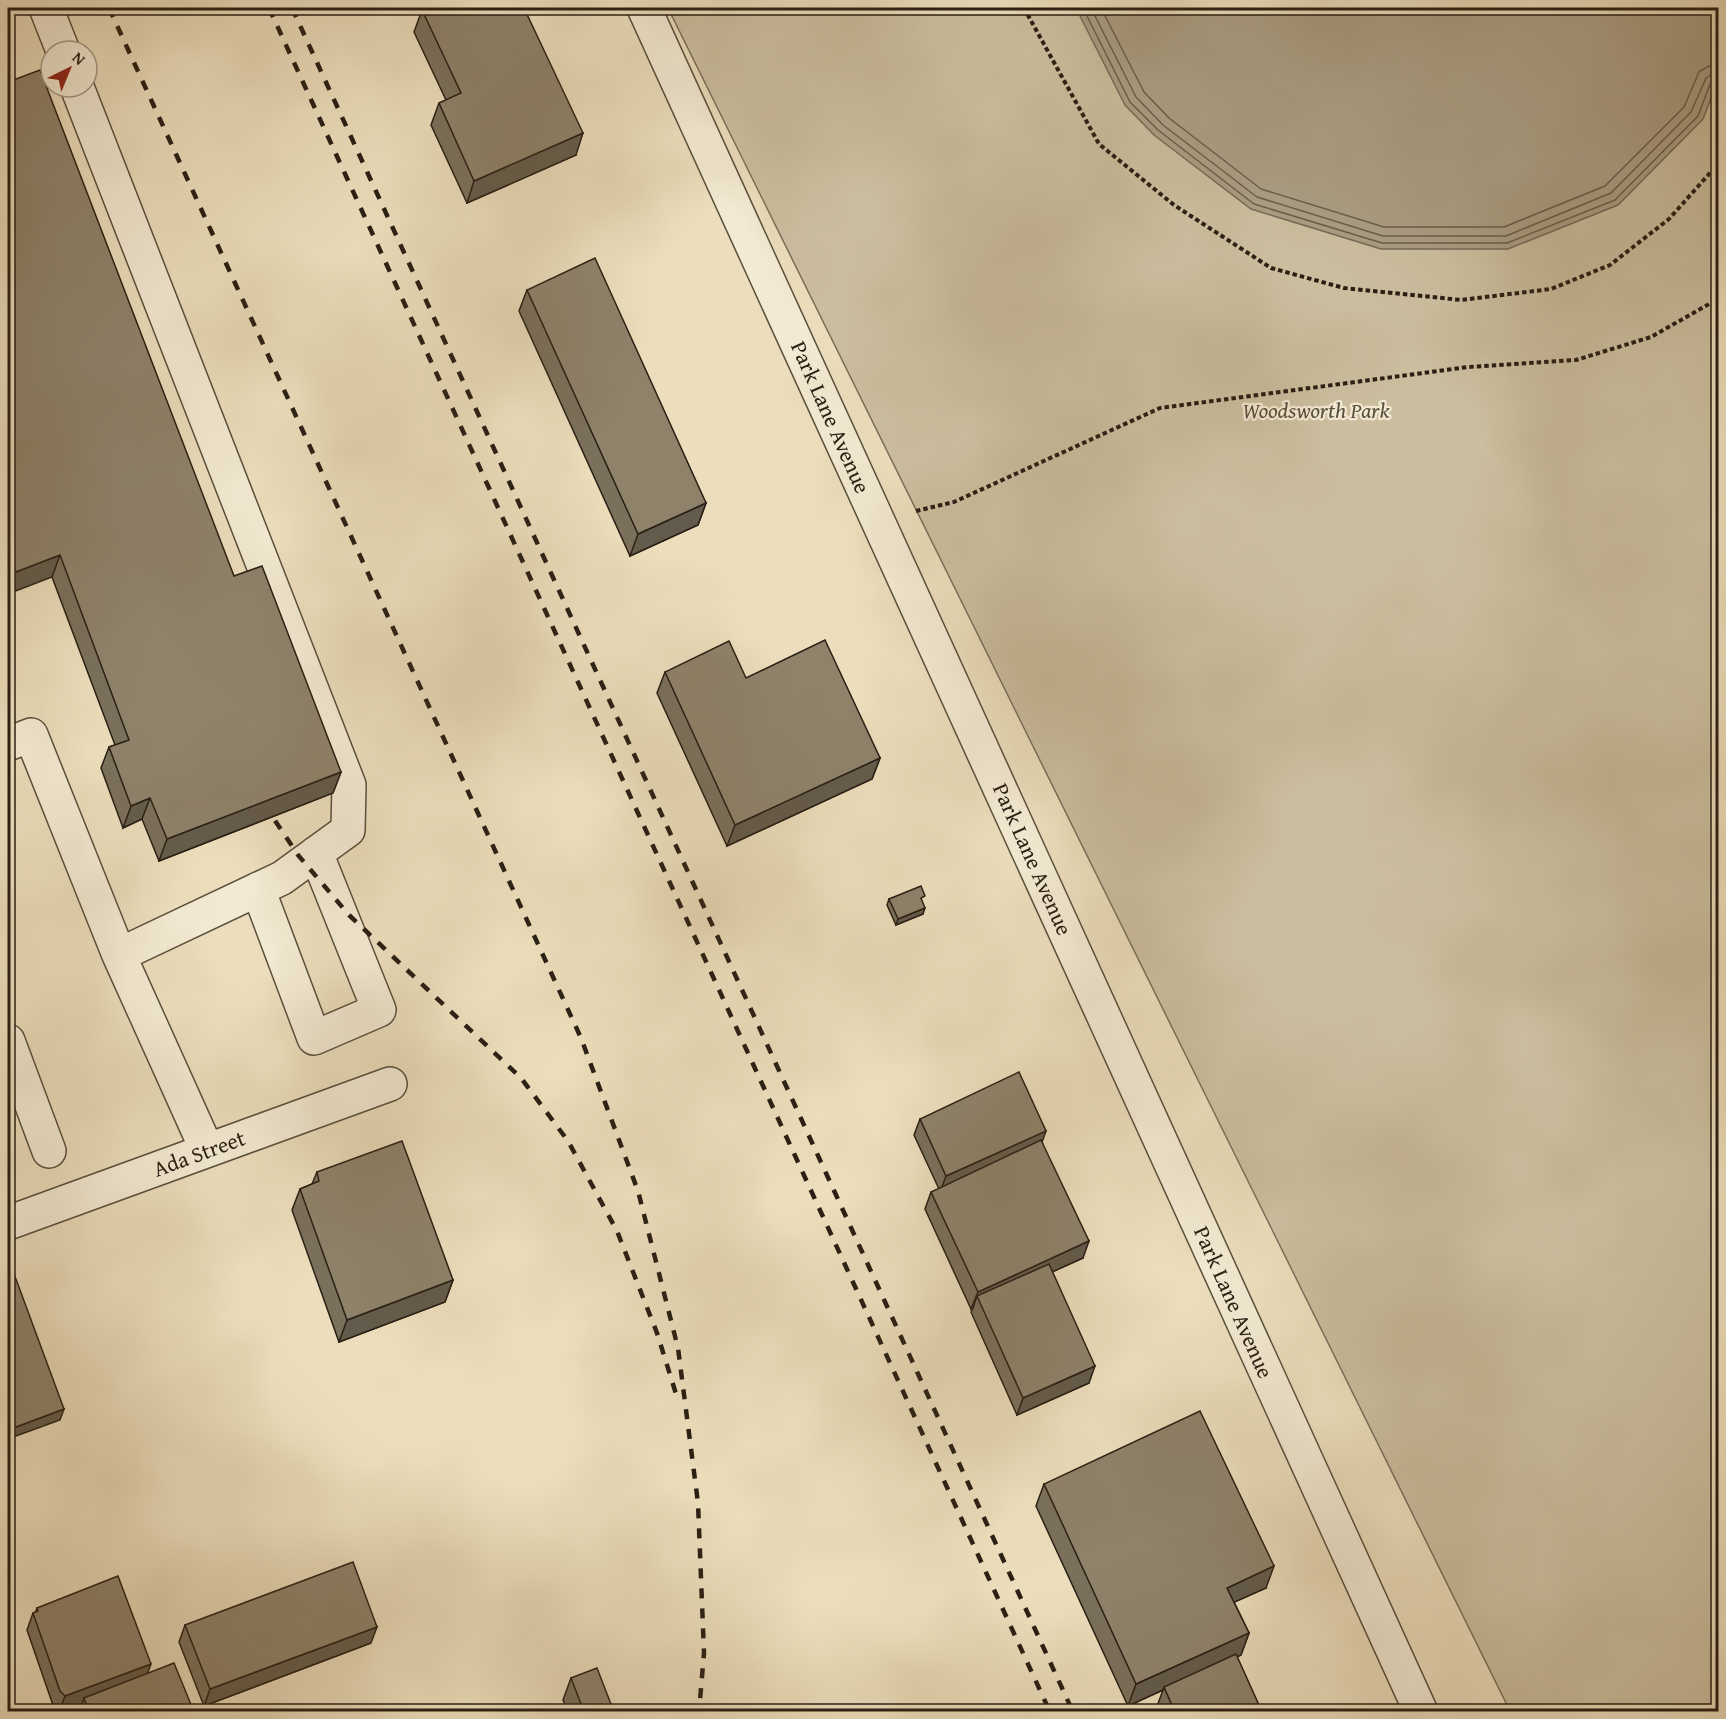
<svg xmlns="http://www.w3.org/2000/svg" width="1726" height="1719" font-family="'Gentium Book Plus',serif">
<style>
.green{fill:#cbbe9f;stroke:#7a6e5a;stroke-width:1.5}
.water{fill:#aa9d83;stroke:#766b57;stroke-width:1.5}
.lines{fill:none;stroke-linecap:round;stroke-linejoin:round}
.shore{stroke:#6a5e4c;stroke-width:1.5}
.minor-casing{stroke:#5a4f3e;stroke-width:36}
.path{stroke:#291f14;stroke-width:4;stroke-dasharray:4.5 3;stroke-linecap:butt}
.minor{stroke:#f3ead3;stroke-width:33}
.rail{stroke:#291f14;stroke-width:4.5;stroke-dasharray:10 10;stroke-linecap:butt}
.wall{fill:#7a705c;stroke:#291f14;stroke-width:1.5}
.shaded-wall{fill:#635b4b;stroke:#291f14;stroke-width:1.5}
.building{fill:#8e826b;stroke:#291f14;stroke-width:1.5}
.labels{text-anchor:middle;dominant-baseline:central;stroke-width:4.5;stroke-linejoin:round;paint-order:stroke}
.park-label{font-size:22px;font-style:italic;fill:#5a4f3e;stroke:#f3ead3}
.street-label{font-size:22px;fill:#291f14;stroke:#f3ead3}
</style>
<rect width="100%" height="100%" fill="#ecdebc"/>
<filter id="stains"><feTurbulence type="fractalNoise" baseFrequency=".00333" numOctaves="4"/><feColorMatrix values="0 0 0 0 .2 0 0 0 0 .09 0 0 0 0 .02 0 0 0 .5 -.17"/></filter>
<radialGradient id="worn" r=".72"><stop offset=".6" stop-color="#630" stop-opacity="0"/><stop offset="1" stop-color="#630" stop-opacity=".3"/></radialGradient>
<!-- green -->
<path class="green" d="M668,8h1050v1703h-208z"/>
<!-- water -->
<path class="water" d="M1076,8h642v72l-15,39 -85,86 -110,44h-127l-130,-40 -97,-74 -29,-30z"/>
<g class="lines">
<!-- shore -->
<path class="shore" d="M1083,8l47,94 28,28 96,74 128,39h125l108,-43 83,-84 12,-32 8,-3
M1091,8l45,89 27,28 94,72 126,39h123l105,-43 80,-81 15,-34 6,-4 6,-1
M1101,8l43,84 25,26 92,71 123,38h120l101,-41 79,-79 15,-35 10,-6 9,-2"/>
<!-- minor casing -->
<g class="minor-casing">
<path id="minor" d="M46,8l17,43
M644,8l777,1704
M77,87l272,698 -1,45 -66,48 -163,77 88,195
M8,744l23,-9 88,220
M258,889l56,149 65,-28 -63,-157
M8,1041l41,110
M8,1223l382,-139"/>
</g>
<!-- path -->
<path class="path" d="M1024,8l75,136 75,61 97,63 73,20 117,12 90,-11 59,-24 59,-46 49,-55
M916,511l38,-9 206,-94 308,-41 108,-7 75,-23 67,-38"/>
<!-- minor -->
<use href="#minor" class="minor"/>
<!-- rail -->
<path class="rail" d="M109,8l472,1030 57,153 40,157 20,155 6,150 -5,59
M269,8l781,1704
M292,8l781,1704
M264,804l34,51 51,60 172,163 47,63 49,90 40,102 20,64"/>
</g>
<!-- wall -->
<path class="wall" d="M422,10l154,145 -109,48 -36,-78 8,-22 7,-3 -32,-68z
M8,82l226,494 107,196 -8,21 -174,68 -17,-42 -19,9 -22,-60 8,-21 6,-2 -63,-168z
M527,290l179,213 -8,22 -68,31 -111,-245z
M665,672l81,6 134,80 -8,21 -145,67 -70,-153z
M889,899l33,3 1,12 -27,11 -9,-20z
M920,1119l122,23 41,116 -31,14 37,111 -72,32 -46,-103 2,-4 -2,1 -46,-100 6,-17 8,-3 -25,-54z
M317,1172l136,108 -8,22 -106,40 -47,-132 8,-21 12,-5z
M1044,1484l222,104 -32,14 15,31 -8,22 -4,2 25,55h-105l-1,-3 7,-19 -35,16 -92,-200z
M37,1608l111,65 46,39h-115l3,-8 -21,8h-3l-4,-4 -27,-78 6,-17h2z
M185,1625l186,18 -167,63 -25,-64z
M571,1678l43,34h-46l-5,-12z"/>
<!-- shaded-wall -->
<path class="shaded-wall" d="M583,133l-7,22 -109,48 7,-22z
M706,503l-8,22 -68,31 8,-22z
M60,555l-8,22 -44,17v-19z
M880,758l-8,21 -145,67 8,-21z
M341,772l-8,21 -174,68 8,-22z
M150,798l-8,21 -19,9 8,-22z
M925,908l-2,6 -27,11 2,-6z
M1046,1131l-6,17 -100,44 6,-16z
M1089,1241l-6,17 -102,46 -4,-8 -4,12 -2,1 7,-17z
M453,1280l-8,22 -106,40 8,-22z
M1095,1366l-6,17 -72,32 6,-17z
M64,1409l-4,11 -52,19v-9z
M1274,1566l-8,22 -47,21 8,-21z
M377,1627l-6,16 -167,63 6,-17z
M1249,1633l-8,22 -77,34v-2l-1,3 -35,16 8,-22z
M151,1664l-6,16 -61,18 -2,6 -23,8 6,-16z"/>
<!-- building -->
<path class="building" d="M427,8h97l59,125 -109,48 -35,-78 22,-10 -39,-83z
M40,70l194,506 28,-10 79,206 -174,67 -17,-41 -19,8 -22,-59 20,-7 -69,-185 -52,20v-493z
M595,258l111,245 -68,31 -111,-244z
M825,640l55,118 -145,67 -70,-153 64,-31 17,37z
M921,886l4,10 -4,2 4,10 -27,11 -9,-20z
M1019,1072l27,59 -100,45 -26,-57z
M1041,1140l48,101 -111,51 -47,-100z
M402,1141l51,139 -106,40 -47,-131 19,-8 -2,-9z
M10,1263l54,146 -56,21v-166z
M1049,1264l46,102 -72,32 -46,-102z
M1200,1411l74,155 -47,22 22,45 -113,51 -92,-200z
M353,1562l24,65 -167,62 -25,-64z
M118,1576l33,88 -86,32 -5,-5 -27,-78 5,-2 -1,-3z
M1236,1654l26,58h-87l-11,-25z
M174,1663l20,49h-105l-5,-14z
M597,1668l17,44h-30l-13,-34z"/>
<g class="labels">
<!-- park labels -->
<g class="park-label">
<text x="1316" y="410">Woodsworth Park</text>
</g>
<!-- street labels -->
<g class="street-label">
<text transform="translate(831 417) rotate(66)">Park Lane Avenue</text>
<text transform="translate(1033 859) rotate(66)">Park Lane Avenue</text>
<text transform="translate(199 1153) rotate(-20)">Ada Street</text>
<text transform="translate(1234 1302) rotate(66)">Park Lane Avenue</text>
</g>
</g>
<!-- margin -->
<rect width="1726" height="1719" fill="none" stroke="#ecdebc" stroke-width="30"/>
<rect x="9" y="9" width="1708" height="1701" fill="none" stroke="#291f14" stroke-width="3"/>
<rect x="15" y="15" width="1696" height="1689" fill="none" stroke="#291f14" stroke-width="1.5"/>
<!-- north arrow -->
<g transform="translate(69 69) rotate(43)"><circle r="28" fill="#f3ead3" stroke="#a29987" stroke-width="1.5"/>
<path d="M0-4.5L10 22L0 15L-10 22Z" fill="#8f2418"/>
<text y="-9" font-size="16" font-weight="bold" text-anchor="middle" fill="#291f14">N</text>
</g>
<rect width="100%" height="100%" filter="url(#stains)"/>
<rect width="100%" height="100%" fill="url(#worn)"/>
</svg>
